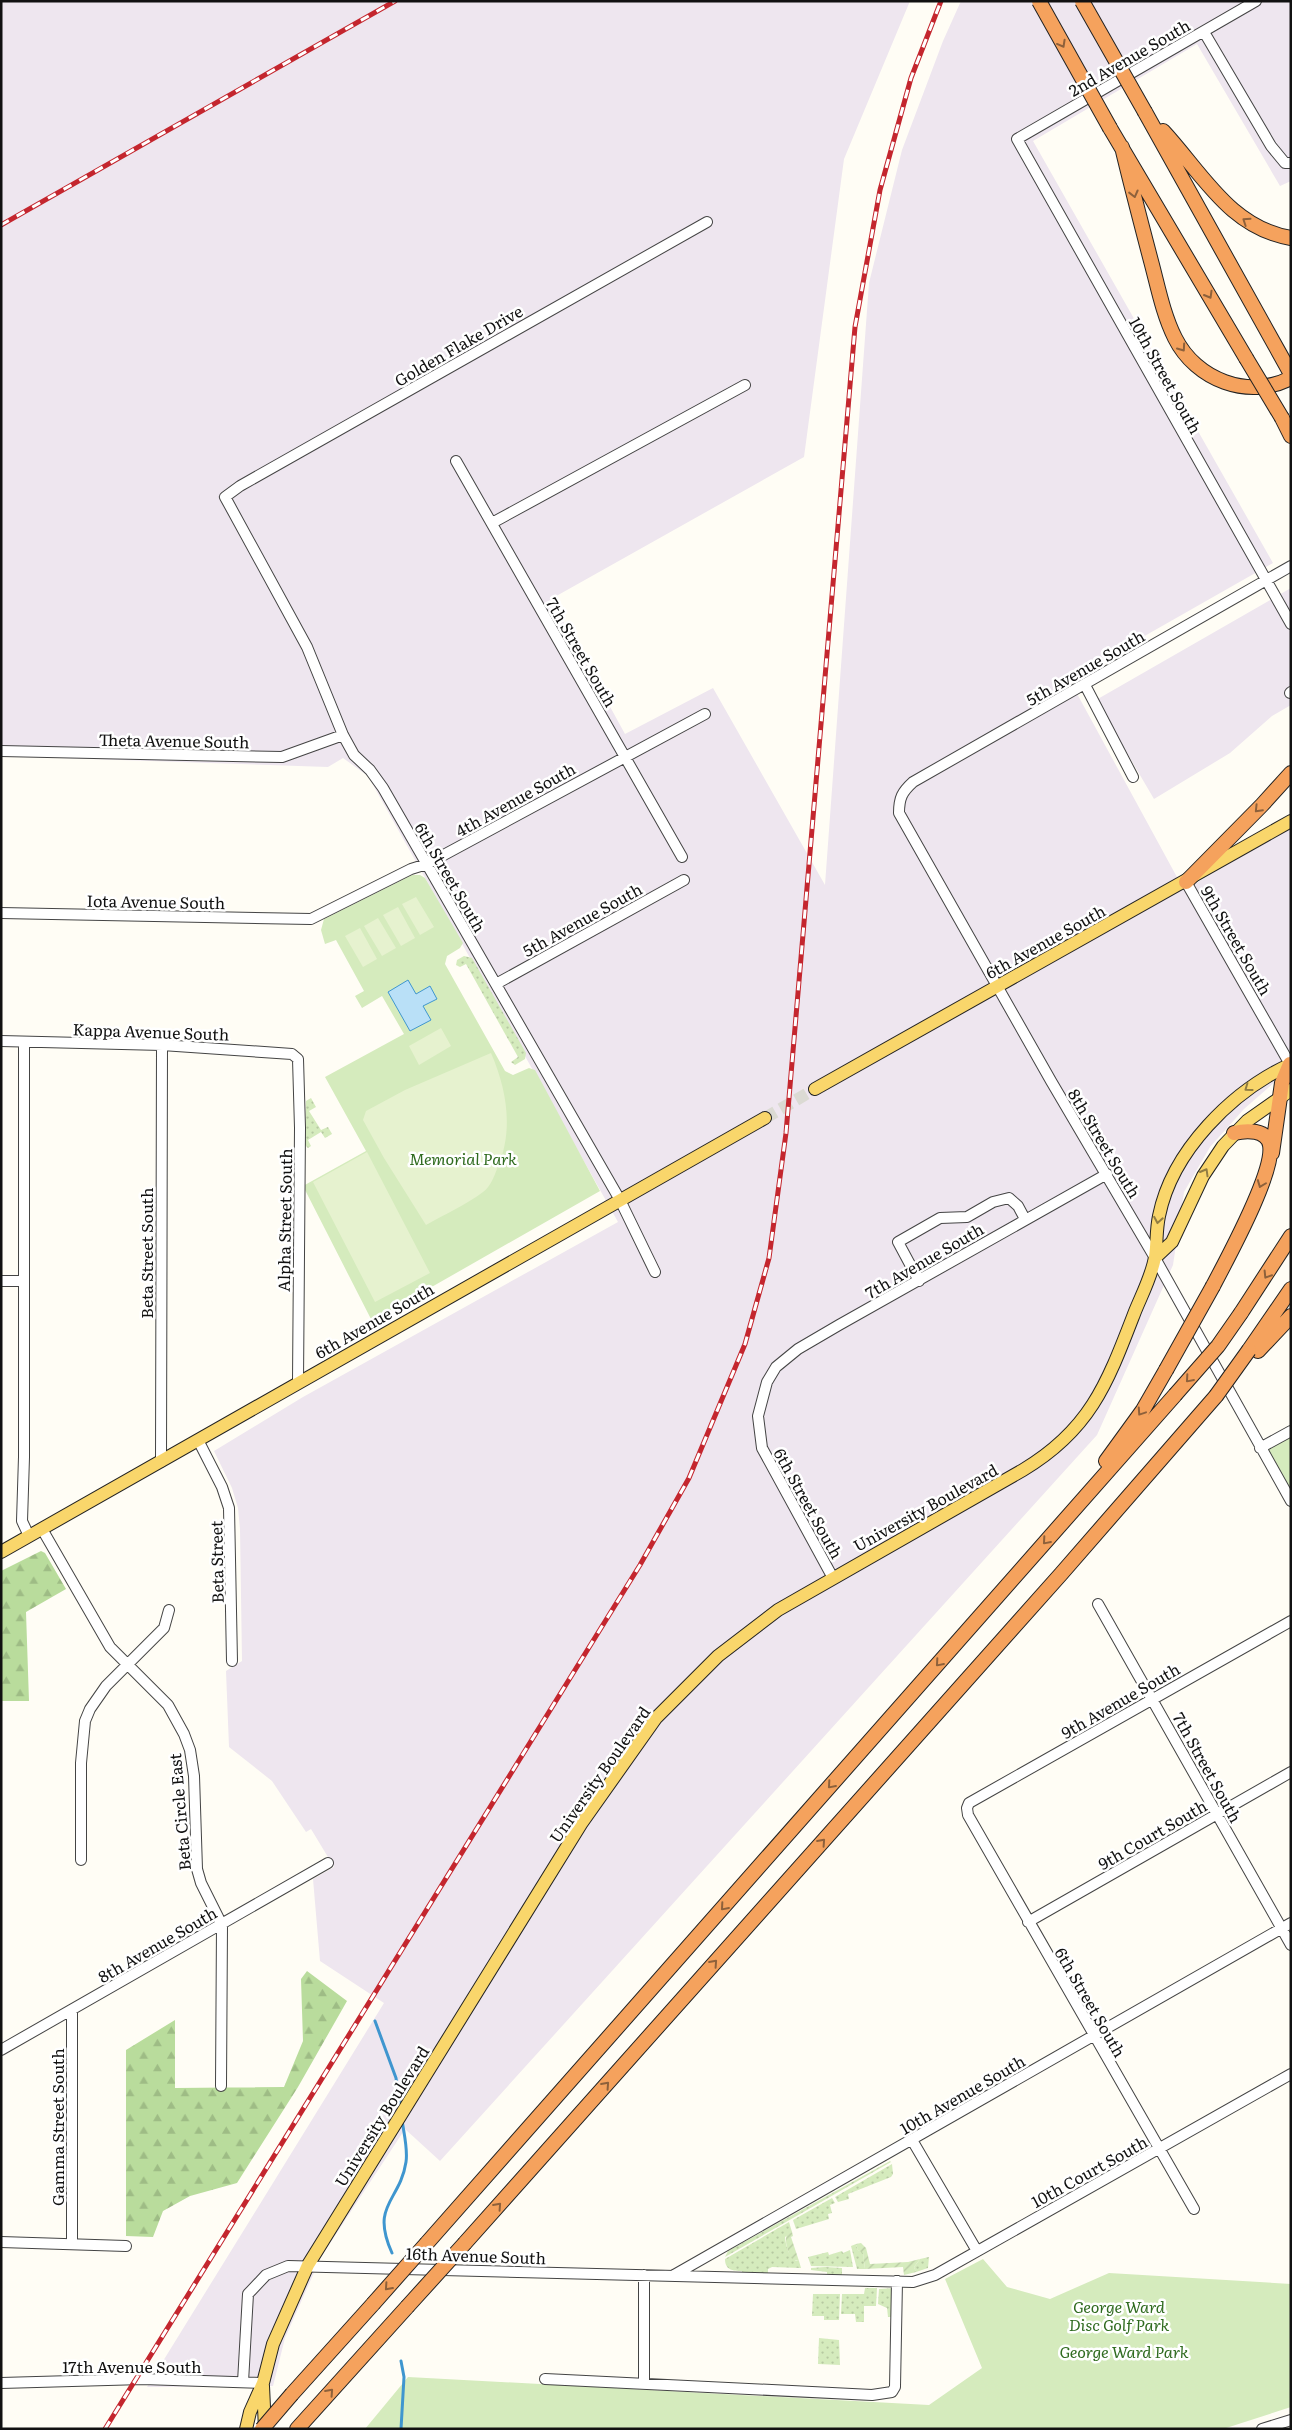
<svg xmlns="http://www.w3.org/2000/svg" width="1292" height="2430" font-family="Literata,serif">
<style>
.industrial{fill:#eee6ef}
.grass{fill:url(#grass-dots)}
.forest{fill:url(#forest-firs)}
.park{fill:#d5ebbd}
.garden{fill:url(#garden-furrows)}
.pitch{fill:#e6f2cf}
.water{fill:#b9e0f7;stroke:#3f96cf}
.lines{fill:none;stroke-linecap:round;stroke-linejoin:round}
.stream{stroke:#3f96cf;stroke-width:3}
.major-tunnel{stroke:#dbdad3;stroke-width:12;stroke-dasharray:12 6;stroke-linecap:butt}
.minor-casing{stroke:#444;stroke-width:12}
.major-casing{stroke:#222;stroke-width:14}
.highway-casing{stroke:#222;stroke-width:16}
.minor{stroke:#fff;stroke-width:10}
.major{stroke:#f9d66b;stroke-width:12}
.highway{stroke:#f5a25d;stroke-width:14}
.rail-casing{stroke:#c4262e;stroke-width:5}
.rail{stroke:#fff;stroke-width:3;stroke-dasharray:9;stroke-linecap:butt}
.highway-bridge-casing{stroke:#222;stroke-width:16;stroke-linecap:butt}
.highway-bridge{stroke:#f5a25d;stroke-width:14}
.oneway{stroke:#8e613b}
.oneway2{stroke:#917d42}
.labels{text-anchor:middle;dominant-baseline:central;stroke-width:5;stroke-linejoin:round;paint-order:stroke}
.street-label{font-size:16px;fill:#111;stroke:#fff}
.park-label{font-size:16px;font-style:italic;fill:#2f6b1f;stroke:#fff}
</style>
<defs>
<pattern id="grass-dots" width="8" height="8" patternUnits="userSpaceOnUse" patternTransform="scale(1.25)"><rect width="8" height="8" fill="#d5ebbd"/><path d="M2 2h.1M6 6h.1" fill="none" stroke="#b6c8a1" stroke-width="1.8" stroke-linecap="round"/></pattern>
<pattern id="forest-firs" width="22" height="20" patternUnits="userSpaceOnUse" patternTransform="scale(1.25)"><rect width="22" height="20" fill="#b9dc9c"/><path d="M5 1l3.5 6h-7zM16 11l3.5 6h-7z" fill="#9ebc85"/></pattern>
<pattern id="garden-furrows" width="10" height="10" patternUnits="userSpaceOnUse" patternTransform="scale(1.25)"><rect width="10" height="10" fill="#d5ebbd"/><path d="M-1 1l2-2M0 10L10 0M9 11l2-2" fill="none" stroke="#b6c8a1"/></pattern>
</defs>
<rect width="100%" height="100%" fill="#fffdf5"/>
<!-- industrial -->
<path class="industrial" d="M1,1h909l-66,158 -40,298 -253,142 74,135 88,-46 112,197 44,-602 33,-133 41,-109 18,-40h330v180l-11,5 -83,-142 -164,97 240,422 -204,116 115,211 107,-62v240l-47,41 -34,38 -26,45 -11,73 -76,170 -657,726 -35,-32 -84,128 -36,81 -12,48 -126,1 237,-384 -64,-42 -7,-82 21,-12 -23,-38 -5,3 -34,-51 -43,-34 -3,-76 16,-10 -2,-132 -2,-21 -6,-20 -18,-37 89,-54 315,-175 -250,-446 -25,-18 -15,9 -327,-11z
M1291,588v117l-19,11 -42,37 -76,46 -58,-99z"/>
<!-- grass -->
<path class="grass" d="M464,956l8,2 54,95 -1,6 -10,6 -4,-3 7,-5 -52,-93 -6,3 -4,-2 1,-5z
M311,1098l5,9 -7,4 12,19 7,-3 4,7 -7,4 -4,-6 -13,8 3,6 -3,2 -3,-3 1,-44z
M890,2161l1,1 -166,95 3,-6z
M892,2164l1,10 -2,3 -43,17 1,5 -11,3 -3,-5z
M832,2198l3,5 -5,2 2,8 -4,1 1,5 -33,10 -3,-9z
M789,2222l3,10 -7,5c1,9 3,18 11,24h3l2,7 -29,-1 -4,2v4h-26v-2c-9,0 -17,-1 -17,-12z
M856,2244l2,6 5,2 2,17h-8l-6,-23z
M850,2250l3,17 -42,-1 -3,-9 20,-5 1,3 13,-4 1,2z
M929,2257l-1,11 -12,4 -2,-5 6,-8z
M825,2267l17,1v8h-15v-4l-16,-2v-2z
M865,2288h12l-1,18h-12v16h-8l-1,-8h-14l1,-20h22z
M894,2288v29h-6l-1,-9 -9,-4 1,-15z
M813,2294h27l-1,26h-15v-4h-12z
M819,2338l20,2 1,25 -22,-1z"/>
<!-- forest -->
<path class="forest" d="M41,1551l4,2 21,36 -40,23 3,89h-28v-130z
M307,1971l40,30 -49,86 -61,96 -47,13 -27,15 -10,26 -27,-1v-186l49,-30v68l109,-1 19,-46 -2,-62z"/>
<!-- park -->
<path class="park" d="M412,875h8l5,3 38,65 -3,5 -13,8 -2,8 60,107 8,4 16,-7 6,2 65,121 -228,130 -69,-135 63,-35 -41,-74 79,-43 -22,-38 -20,12 -7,-12 9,-5 -28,-51 -11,4 -4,-14 3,-11z
M1291,1431v70l-31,-53z
M983,2259l24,28 43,12 59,-26 182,11v123l-68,22h-858l43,-52 521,28 53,-37 -37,-89z"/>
<!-- garden -->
<path class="garden" d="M792,2232l1,4 -2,1 8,24 -6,-1c-5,-6 -9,-19 -6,-26z
M861,2243l5,5 4,16 38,-2 12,-3 -6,8 2,5 -12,3 -1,-8 -38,2 -2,-16 -5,-3 -2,-6z"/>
<!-- pitch -->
<path class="pitch" d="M416,897l18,30 -14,8 -18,-31z
M398,907l17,31 -14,8 -18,-31z
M378,918l18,30 -14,8 -18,-30z
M360,928l17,31 -14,8 -18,-31z
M441,1028l10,18 -32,19 -10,-19z
M491,1053c16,37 23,78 6,116 -3,8 -7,18 -14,23 -17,13 -38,22 -57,33l-42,-67 -21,-38 3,-9 39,-21z
M367,1152l63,121 -55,29 -62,-120z"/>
<!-- water -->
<path class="water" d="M408,980l8,14 14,-8 7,13 -14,7 8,14 -21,11 -22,-39z"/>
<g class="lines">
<!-- stream -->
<path class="stream" d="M375,2021l21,57 4,29
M392,2253c-22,-49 8,-51 14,-91 2,-13 -2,-28 -4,-42
M401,2429l3,-52 -3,-16"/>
<!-- major-tunnel -->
<path class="major-tunnel" d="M765,1118l50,-29"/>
<!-- minor casing -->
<g class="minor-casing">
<path id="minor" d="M1256,1l-239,138 274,485
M1204,32l67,114 14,17h6
M456,461l226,396
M492,523l253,-138
M1291,566l-378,216c-11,10 -14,16 -14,31l152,268 104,177 136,243
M1085,685l48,92
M1290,693l1,-1
M1,751l281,6 61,-22
M1186,882l105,184
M1,913l310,6 100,-50 16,-5 278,-150
M496,984l188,-104
M1,1041l161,4 130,9 6,5 2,69 -2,254
M24,1042v415l-2,64 7,15
M655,1272l-35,-72 -237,-412 -13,-18 -16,-15 -11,-20 -36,-88 -82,-150 15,-11 467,-264
M1,1281h23
M919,1281l-21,-39 42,-24 27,-1 26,-15 16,-4 9,8 7,13
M198,1440l24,47 7,21 3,153
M1260,1448l31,-17
M161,1462l1,-417
M42,1529l68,118 58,58 16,29 6,16 4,26 3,93 4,14 21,42 -1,161
M833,1578l-71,-130 -4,-32 9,-34 9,-15 22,-18 41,-24 268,-151
M1098,1604l193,341
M81,1860v-97l4,-42 5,-12 16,-23 58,-58 5,-18
M1028,1922l263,-150
M72,2010v234
M1,2050l327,-187
M912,2140l65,111
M1194,2209l-226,-394 -1,-7 2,-5 322,-182
M1,2242l125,4
M674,2275l617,-352
M545,2379l327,16 20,-3 3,-5 2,-106
M243,2382l5,-88 18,-19 22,-9 625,16 22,-7 356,-201
M1,2383l142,-4 120,4
M644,2383v-108
M1262,2429l29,-9"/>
</g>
<!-- major casing -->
<g class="major-casing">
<path id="major" d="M815,1089l476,-268
M1155,1258l17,-16 31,-66 20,-30 24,-25 44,-31
M1,1552l764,-434
M263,2386l2,43
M246,2429l4,-17 13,-29 10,-39 35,-79 273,-441 75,-106 62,-62 60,-46 245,-140c67,-40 84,-86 111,-156 7,-18 18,-38 21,-57 2,-13 1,-27 4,-41 13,-65 73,-125 132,-152"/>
</g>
<!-- highway casing -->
<g class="highway-casing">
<path id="highway" d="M1145,112l146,262
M1110,128l136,230
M1163,131c39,42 67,97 128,107
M1122,147c9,38 19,76 29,114 7,26 12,53 24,77 21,42 73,62 116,40
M1282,418l9,18
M1186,882l76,-77 29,-32
M1272,1153l10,-70 8,-19
M1213,1286c14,-27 62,-114 57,-141 -3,-16 -24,-15 -36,-12
M1241,1313l50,-77
M1249,1350l42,-61
M1258,1351l33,-35
M1106,1461l37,-51 23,-40
M427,2243l748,-848
M465,2243l596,-669 155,-178
M292,2394l81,-90
M297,2429l110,-122"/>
</g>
<!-- minor -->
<use href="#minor" class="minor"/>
<!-- major -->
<use href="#major" class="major"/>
<!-- highway -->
<use href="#highway" class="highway"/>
<!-- rail casing -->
<g class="rail-casing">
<path id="rail" d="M1,225l394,-224
M105,2429l535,-864 49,-87 56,-134 24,-86 17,-125 69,-806 25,-137 31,-112 30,-77"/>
</g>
<!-- rail -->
<use href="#rail" class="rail"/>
<!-- highway-bridge casing -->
<g class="highway-bridge-casing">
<path id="highway-bridge" d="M1039,1l71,127
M1082,1l63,111
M1246,358l36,60
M1166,1370l47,-84
M1175,1395l43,-49 23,-33
M1216,1396l33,-46
M373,2304l54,-61
M407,2307l58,-64
M262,2429l30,-35"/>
</g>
<!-- highway-bridge -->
<use href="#highway-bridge" class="highway-bridge"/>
</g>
<!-- one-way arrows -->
<defs><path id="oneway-chevron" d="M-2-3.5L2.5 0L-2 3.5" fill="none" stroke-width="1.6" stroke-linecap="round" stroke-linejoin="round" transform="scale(1.25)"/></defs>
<g class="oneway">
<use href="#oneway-chevron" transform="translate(1062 44) rotate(61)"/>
<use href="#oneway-chevron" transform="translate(1134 194) rotate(76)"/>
<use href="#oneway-chevron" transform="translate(1246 221) rotate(-146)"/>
<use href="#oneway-chevron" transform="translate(1209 295) rotate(60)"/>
<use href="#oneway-chevron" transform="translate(1182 348) rotate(55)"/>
<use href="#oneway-chevron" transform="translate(1258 809) rotate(134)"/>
<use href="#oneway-chevron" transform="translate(1261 1184) rotate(111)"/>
<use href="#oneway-chevron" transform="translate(1267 1275) rotate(122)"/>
<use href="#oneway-chevron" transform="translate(1189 1379) rotate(131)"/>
<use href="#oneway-chevron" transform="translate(1141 1412) rotate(124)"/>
<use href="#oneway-chevron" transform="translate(1046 1541) rotate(131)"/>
<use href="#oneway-chevron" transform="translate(939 1663) rotate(131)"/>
<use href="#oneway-chevron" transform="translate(831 1785) rotate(131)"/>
<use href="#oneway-chevron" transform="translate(822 1842) rotate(-48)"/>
<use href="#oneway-chevron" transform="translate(724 1907) rotate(131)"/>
<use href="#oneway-chevron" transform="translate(714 1963) rotate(-48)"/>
<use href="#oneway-chevron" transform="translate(606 2085) rotate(-48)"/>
<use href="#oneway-chevron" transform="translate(498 2206) rotate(-48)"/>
<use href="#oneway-chevron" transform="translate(388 2287) rotate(132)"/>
<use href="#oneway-chevron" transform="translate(330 2392) rotate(-48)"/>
</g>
<g class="oneway2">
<use href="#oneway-chevron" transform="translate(1248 1088) rotate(144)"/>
<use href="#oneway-chevron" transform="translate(1205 1172) rotate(-60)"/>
<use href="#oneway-chevron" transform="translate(1158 1220) rotate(100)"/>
</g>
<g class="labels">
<!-- street labels -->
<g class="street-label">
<text transform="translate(1129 57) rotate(-30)">2nd Avenue South</text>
<text transform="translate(458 345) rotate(-30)">Golden Flake Drive</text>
<text transform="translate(1166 375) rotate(61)">10th Street South</text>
<text transform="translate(582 652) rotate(60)">7th Street South</text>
<text transform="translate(1085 667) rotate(-30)">5th Avenue South</text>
<text transform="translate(174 740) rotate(1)">Theta Avenue South</text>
<text transform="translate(515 799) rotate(-29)">4th Avenue South</text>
<text transform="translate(451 877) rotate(60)">6th Street South</text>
<text transform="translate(156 901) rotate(1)">Iota Avenue South</text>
<text transform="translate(582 919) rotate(-29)">5th Avenue South</text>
<text transform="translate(1237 940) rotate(60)">9th Street South</text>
<text transform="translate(1045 941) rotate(-29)">6th Avenue South</text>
<text transform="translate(151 1031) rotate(2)">Kappa Avenue South</text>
<text transform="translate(1105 1143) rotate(59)">8th Street South</text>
<text transform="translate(284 1220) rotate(-89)">Alpha Street South</text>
<text transform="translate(146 1253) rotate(-90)">Beta Street South</text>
<text transform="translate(924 1260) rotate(-30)">7th Avenue South</text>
<text transform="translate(374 1320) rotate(-30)">6th Avenue South</text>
<text transform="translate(809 1503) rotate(61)">6th Street South</text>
<text transform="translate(925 1507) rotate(-29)">University Boulevard</text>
<text transform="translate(216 1562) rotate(-91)">Beta Street</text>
<text transform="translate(1120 1700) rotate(-30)">9th Avenue South</text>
<text transform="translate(1208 1767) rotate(61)">7th Street South</text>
<text transform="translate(599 1774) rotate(-55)">University Boulevard</text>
<text transform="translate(179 1812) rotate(-95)">Beta Circle East</text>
<text transform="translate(1152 1834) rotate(-30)">9th Court South</text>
<text transform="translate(157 1944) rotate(-30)">8th Avenue South</text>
<text transform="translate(1091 2002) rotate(60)">6th Street South</text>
<text transform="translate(962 2094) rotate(-30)">10th Avenue South</text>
<text transform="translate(381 2116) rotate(-58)">University Boulevard</text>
<text transform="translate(57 2127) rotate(-90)">Gamma Street South</text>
<text transform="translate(1089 2171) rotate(-29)">10th Court South</text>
<text transform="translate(476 2255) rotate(2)">16th Avenue South</text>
<text x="132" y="2366">17th Avenue South</text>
</g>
<!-- park labels -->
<g class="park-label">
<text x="463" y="1158">Memorial Park</text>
<text x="1119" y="2306">George Ward<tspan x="1119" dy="18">Disc Golf Park</tspan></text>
<text x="1124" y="2351">George Ward Park</text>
</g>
</g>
<!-- border -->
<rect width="1292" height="2430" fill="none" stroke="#111111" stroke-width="5"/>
</svg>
